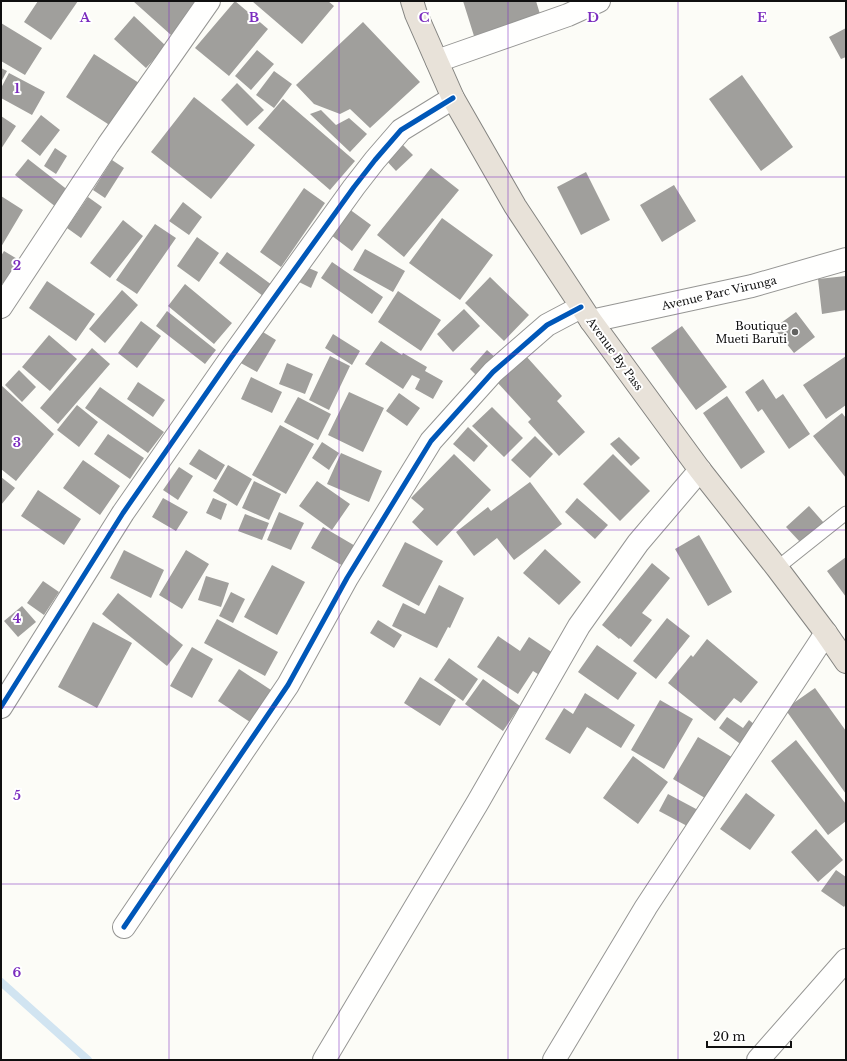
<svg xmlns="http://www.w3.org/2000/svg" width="847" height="1061" font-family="'Libre Baskerville',serif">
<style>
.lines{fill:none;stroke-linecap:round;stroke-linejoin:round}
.stream{stroke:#d1e4f1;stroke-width:8}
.building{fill:#a09f9c}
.lane-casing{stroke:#969694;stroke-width:15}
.street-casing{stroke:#969694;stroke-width:24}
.highway-casing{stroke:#848481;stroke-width:24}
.lane{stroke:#fffffe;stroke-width:13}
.street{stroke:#fffffe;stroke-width:22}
.highway{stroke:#e8e2d9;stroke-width:22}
.cycleway-casing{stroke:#fff;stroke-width:8}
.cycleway{stroke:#0057b8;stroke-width:5}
.grid{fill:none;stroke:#7b2cbf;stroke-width:1;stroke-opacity:0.55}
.poi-dot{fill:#636361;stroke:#fff;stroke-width:1.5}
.labels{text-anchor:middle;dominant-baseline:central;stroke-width:4;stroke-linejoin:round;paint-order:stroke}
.street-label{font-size:11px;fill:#101010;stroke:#fff}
.poi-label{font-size:11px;fill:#101010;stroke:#fff;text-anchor:end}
.grid-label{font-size:13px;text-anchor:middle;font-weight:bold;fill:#7b2cbf;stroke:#fff;stroke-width:4;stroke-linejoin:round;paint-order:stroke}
</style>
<rect width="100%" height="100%" fill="#fcfcf7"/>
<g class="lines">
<!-- stream -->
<path class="stream" d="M1,982l87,78"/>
</g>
<!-- building -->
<path class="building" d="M38,1h40l-27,39 -27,-18z
M133,1h68l-30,34z
M235,1l33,28 -39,47 -34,-28z
M252,1h76l6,5 -32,38z
M463,1h73l4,13 -66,22z
M134,16l32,30 -20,22 -32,-29z
M363,22l57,60 -50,46 -20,-19 -10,5 -26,-10 -18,-19z
M1,23l41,25 -17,27 -24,-14z
M846,28v29l-5,2 -12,-22z
M257,50l17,14 -23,26 -16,-14z
M94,54l45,29 -28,43 -45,-29z
M1,68l6,3 -6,11z
M274,71l18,13 -18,24 -18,-13z
M9,73l36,19 -13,23 -31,-17v-10z
M742,75l51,72 -32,24 -52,-72z
M237,83l27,27 -17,16 -26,-26z
M194,97l61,48 -44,54 -60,-47z
M283,99l72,62 -25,29 -72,-62z
M321,110l15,15 13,-7 18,16 -17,18 -40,-38z
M41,115l19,15 -20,26 -19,-15z
M1,116l15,10 -15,23z
M400,142l13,13 -17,16 -12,-13z
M55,148l12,8 -11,18 -12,-8z
M28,159l41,32 -13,16 -41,-32z
M112,160l12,8 -19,30 -12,-8z
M431,168l28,22 -55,67 -27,-22z
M586,172l24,48 -29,15 -24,-48z
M674,185l22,36 -34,21 -22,-37z
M304,188l21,15 -44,64 -21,-15z
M1,196l22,14 -22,37z
M88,197l14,10 -21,31 -14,-10z
M183,202l19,15 -13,18 -20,-14z
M345,206l26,19 -19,26 -25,-19z
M442,218l51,37 -33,45 -51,-37z
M123,220l20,16 -33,42 -20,-15z
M155,224l21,14 -39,56 -21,-14z
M197,237l22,16 -20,29 -22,-16z
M365,249l40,22 -12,21 -40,-22z
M4,251l20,12 -16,24 -7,-5v-26z
M227,252l45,33 -9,11 -44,-33z
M332,262l51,35 -11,17 -51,-36z
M304,266l14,6 -7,16 -14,-7z
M846,276v34l-24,4 -4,-35z
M490,277l39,38 -25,26 -39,-38z
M47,281l48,33 -19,27 -47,-33z
M185,284l47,39 -18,21 -46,-38z
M122,290l16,15 -33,38 -16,-14z
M398,291l43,29 -20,31 -43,-29z
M464,309l16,17 -27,26 -16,-18z
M167,311l49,39 -11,14 -49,-38z
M796,312l19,25 -21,16 -20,-25z
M141,321l20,15 -24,32 -19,-15z
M682,326l45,61 -31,23 -45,-62z
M258,329l18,11 -19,32 -18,-10z
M333,334l27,17 -8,14 -27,-17z
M49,335l28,24 -27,32 -28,-24z
M381,341l21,14 1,-2 24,14 -2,4 18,10 -10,18 -18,-10 5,-10 -8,-4 -9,14 -38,-25z
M92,348l18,16 -52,60 -18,-16z
M487,350l9,8 -18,19 -8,-8z
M330,356l20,10 -21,44 -20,-10z
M526,356l36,40 -5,5 28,31 -26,24 -31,-34 3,-3 -34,-37z
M846,356v49l-20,14 -23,-34z
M287,363l26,11 -8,20 -26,-10z
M19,370l17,17 -14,15 -17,-17z
M251,377l31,15 -10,21 -31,-14z
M763,379l13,20 7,-5 27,40 -21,15 -27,-40 -4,3 -13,-20z
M138,382l27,18 -12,17 -26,-18z
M1,385l53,49 -38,47 -15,-12z
M100,387l64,45 -16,21 -63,-45z
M349,392l35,16 -21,44 -35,-17z
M399,393l21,15 -13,18 -21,-15z
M727,396l38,56 -24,17 -38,-56z
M298,397l33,17 -13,26 -34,-18z
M77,405l21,17 -19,25 -22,-17z
M492,407l31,31 -19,19 -32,-31z
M842,413l4,5v60l-33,-42z
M280,425l34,19 -28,50 -34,-19z
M468,427l20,19 -14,16 -21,-18z
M108,434l36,24 -14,21 -36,-25z
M535,436l18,18 -23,24 -19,-18z
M619,437l21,21 -9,8 -21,-22z
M322,442l17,11 -10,17 -17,-12z
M199,449l26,16 -9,15 -27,-16z
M341,453l41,18 -13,31 -42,-18z
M454,454l37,36 -54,56 -25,-24 12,-13 -13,-11z
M613,454l37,37 -30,30 -37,-37z
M83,460l37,26 -20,29 -37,-27z
M228,465l24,14 -15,27 -24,-15z
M179,467l14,9 -15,24 -15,-10z
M1,477l14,11 -14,17z
M254,481l27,13 -12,26 -27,-12z
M317,481l33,23 -18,26 -33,-24z
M530,482l32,42 -48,36 -17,-22 -23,18 -18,-24 32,-25 3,4z
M38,490l43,29 -17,26 -43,-29z
M163,498l25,14 -12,19 -24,-14z
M213,498l14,6 -6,16 -15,-7z
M577,498l31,27 -13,14 -30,-27z
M809,506l15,17 -23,20 -15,-16z
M279,512l25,11 -13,27 -24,-10z
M245,514l24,9 -7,17 -24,-9z
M323,527l34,20 -12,20 -34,-19z
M699,535l33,57 -24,14 -33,-57z
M405,542l38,19 -24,45 -37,-20z
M545,549l36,33 -22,23 -36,-32z
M124,550l40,20 -13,28 -41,-20z
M186,550l23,14 -27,45 -23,-14z
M846,557v40l-19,-26z
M652,563l18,15 -28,35 10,7 -21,27 -11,-9 -1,1 -17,-14z
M272,565l33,17 -28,53 -33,-18z
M206,576l23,7 -8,24 -23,-7z
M43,581l16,11 -15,23 -17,-12z
M439,585l25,13 -14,30 -2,-1 -11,21 -45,-22 11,-23 22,11z
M231,592l14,7 -12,24 -14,-7z
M118,593l65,52 -16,21 -65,-52z
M22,606l14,16 -18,15 -14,-16z
M667,618l23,18 -34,43 -23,-18z
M217,619l61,33 -13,24 -61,-33z
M378,620l24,15 -8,13 -24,-15z
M93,622l39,21 -35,65 -39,-21z
M498,636l22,15 9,-14 27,18 -15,21 -8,-5 -15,23 -41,-27z
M707,639l51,43 -17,21 -7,-5 -19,23 -47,-38 23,-28 2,2z
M597,645l40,28 -19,27 -40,-28z
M192,647l21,12 -21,39 -22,-12z
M449,658l29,21 -15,22 -29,-21z
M239,669l32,21 -21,32 -32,-21z
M420,677l36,23 -16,26 -36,-23z
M483,679l37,27 -17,25 -38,-27z
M815,688l31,43v63l-61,-85z
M585,693l50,32 -14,23 -34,-21 -17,27 -25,-15 19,-31 9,6z
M660,700l33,19 -29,50 -33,-19z
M727,717l16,11 6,-8 11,9 -17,17 -24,-18z
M698,737l37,22 -25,42 -37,-22z
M796,740l50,64v17l-18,14 -57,-74z
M633,756l35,26 -30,42 -35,-26z
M746,793l29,22 -25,35 -30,-21z
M668,794l30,16 -9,17 -30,-16z
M816,829l27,31 -25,22 -27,-30z
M836,870l10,7v27l-2,3 -23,-16z"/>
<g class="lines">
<!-- lane casing -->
<g class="lane-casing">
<path id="lane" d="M777,568l69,-55"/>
</g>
<!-- street casing -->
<g class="street-casing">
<path id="street" d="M437,61l131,-46 31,-14
M1,307l107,-162 101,-144
M591,321l161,-35 94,-27
M1,707l122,-194 107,-154 124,-172 21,-27 26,-30 52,-32
M124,927l164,-242 59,-107 84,-137 62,-69 54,-47 34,-18
M324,1060l154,-258 101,-176 59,-83 62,-73
M554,1060l92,-153 180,-274
M758,1060l88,-100"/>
</g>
<!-- highway casing -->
<g class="highway-casing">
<path id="highway" d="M412,1l4,13 37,84 62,108 76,115 109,149 77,98 49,65 20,29"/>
</g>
<!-- lane -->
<use href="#lane" class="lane"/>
<!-- street -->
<use href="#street" class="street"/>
<!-- highway -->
<use href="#highway" class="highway"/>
<!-- cycleway casing -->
<g class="cycleway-casing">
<path id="cycleway" d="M1,707l122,-194 107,-154 124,-172 21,-27 26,-30 52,-32
M124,927l164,-242 59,-107 84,-137 62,-69 54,-47 34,-18"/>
</g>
<!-- cycleway -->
<use href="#cycleway" class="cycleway"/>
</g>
<!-- grid -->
<path class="grid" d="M169,1v1059M339,1v1059M508,1v1059M678,1v1059M1,177h845M1,354h845M1,530h845M1,707h845M1,884h845"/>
<!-- markers -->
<circle class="poi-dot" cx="795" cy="332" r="4"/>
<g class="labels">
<!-- street labels -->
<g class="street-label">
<text transform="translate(719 293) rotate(-13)">Avenue Parc Virunga</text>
<text transform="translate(615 354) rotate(54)">Avenue By Pass</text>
</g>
<!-- poi labels -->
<g class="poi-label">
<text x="787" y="326">Boutique<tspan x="787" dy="13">Mueti Baruti</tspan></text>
</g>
</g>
<g class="grid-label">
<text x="85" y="22">A</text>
<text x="254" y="22">B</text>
<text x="424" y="22">C</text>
<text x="593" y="22">D</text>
<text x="762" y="22">E</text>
<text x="17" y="93">1</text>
<text x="17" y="270">2</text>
<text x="17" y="447">3</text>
<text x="17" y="623">4</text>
<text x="17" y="800">5</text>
<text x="17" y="977">6</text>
</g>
<!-- border -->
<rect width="847" height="1061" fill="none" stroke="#101010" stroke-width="4"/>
<!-- scale -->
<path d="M707 1041v6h84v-6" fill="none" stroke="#101010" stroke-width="2"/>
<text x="713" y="1041" font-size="12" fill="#101010" stroke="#ffffff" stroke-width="3" paint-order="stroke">20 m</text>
</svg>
